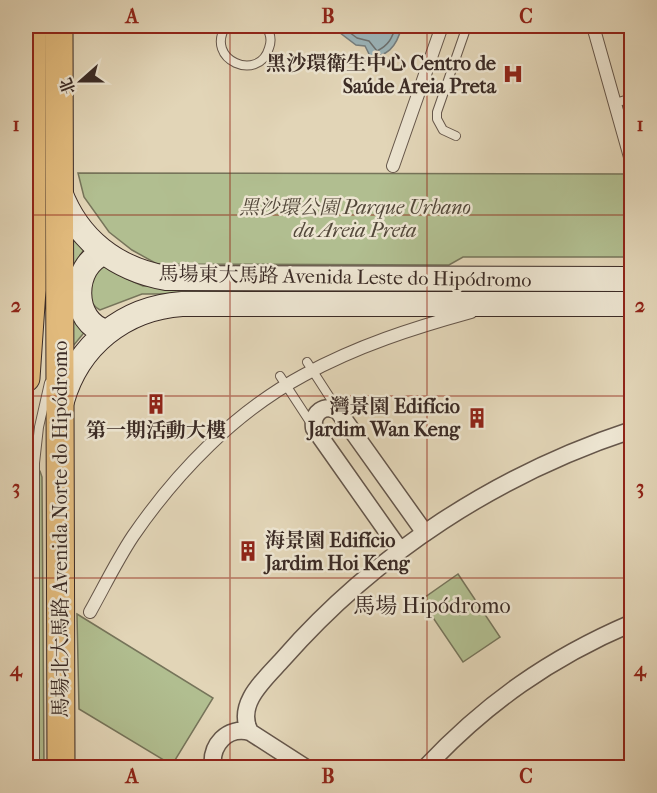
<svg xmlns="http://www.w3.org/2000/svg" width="657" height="793" font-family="'IM FELL French Canon','Noto Serif SC',serif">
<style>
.green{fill:#b1be90;stroke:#76745a;stroke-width:1.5}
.water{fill:#9bb5bb;stroke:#757e7f;stroke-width:1.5}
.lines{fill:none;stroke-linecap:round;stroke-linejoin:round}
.shore{stroke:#6b7070;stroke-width:1.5}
.service-casing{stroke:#65564a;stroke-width:10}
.pedestrian-casing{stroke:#65564a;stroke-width:14}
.minor-casing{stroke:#65564a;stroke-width:19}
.secondary-casing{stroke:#3b2b25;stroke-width:26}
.primary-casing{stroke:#3b2b25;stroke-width:29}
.service{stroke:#ece4d0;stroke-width:8}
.pedestrian{stroke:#ece4d0;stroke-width:12}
.minor{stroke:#ece4d0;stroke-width:16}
.secondary{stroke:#ece4d0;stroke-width:24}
.primary{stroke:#e1ba7c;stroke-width:27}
.grid{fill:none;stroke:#8f2418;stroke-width:1.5;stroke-opacity:0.55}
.labels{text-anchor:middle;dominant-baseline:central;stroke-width:5;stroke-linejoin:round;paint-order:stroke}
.poi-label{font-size:20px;font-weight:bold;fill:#3b2b25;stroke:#ece4d0;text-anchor:end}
.park-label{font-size:20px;font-style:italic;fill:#53483a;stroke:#ece4d0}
.street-label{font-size:20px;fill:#3b2b25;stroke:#ece4d0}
.quarter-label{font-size:22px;fill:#3b2b25;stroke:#ece4d0}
.neatline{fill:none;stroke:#8f2418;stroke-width:2}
.grid-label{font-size:20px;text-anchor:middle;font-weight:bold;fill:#8f2418}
</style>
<rect width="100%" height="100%" fill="#e2d5b7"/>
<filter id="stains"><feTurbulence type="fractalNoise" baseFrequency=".00333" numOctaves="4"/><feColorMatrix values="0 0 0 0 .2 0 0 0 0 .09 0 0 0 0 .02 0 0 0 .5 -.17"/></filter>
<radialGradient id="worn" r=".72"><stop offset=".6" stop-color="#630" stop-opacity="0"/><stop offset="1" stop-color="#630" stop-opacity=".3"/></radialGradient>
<!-- green -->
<path class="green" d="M78,173l553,1v83h-168l-14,8 -292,-1 -25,-14 -23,-18 -25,-35z
M70,220l19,23 -9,12 -7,23 14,51 -18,22z
M104,266l23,13 16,7h455l3,7 -459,1 -42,16c-16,-9 -11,-24 -9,-41z
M37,470l3,1 2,6 2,291 -10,-1z
M458,574l42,63 -37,25 -42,-62z
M77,614l136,84 -41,67 -93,-56z"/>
<!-- water -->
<path class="water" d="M331,26h60l3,1 8,-1c-6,23 -14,29 -38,35l5,-7 -4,-8 -9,-1z"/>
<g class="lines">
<!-- shore -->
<path class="shore" d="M341,26l16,12 12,3 8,10c12,-6 15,-13 19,-25"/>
<!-- service casing -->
<g class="service-casing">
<path id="service" d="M226,26c-22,34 33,57 43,22 3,-8 1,-16 -4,-22
M615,103l17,-5
M456,136l-13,-6 -6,-11v-7l30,-86
M307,362l31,48
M280,376l32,49
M35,768v-305l4,-36 10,-44"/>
</g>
<!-- pedestrian casing -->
<g class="pedestrian-casing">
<path id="pedestrian" d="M593,26l39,138
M393,166l49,-140
M90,612c14,-25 27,-52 43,-76 44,-64 102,-124 171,-161 53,-29 109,-47 167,-63"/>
</g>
<!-- minor casing -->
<g class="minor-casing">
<path id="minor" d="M400,550l-86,-122c-2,-16 10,-24 24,-17l87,122
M250,732c-15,-28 15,-53 33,-73 93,-106 215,-185 349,-229
M213,768c-3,-23 14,-42 37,-36l56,36
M425,768c61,-65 125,-110 207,-145"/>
</g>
<!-- secondary casing -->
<g class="secondary-casing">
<path id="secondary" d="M60,192c18,48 56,77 106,86l466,1
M104,253c-33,12 -34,70 3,79
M62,401c16,-56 62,-93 120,-97h450"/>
</g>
<!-- primary casing -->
<g class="primary-casing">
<path id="primary" d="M59,26l2,742
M26,378l6,-88v-264"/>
</g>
<!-- service -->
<use href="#service" class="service"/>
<!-- pedestrian -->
<use href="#pedestrian" class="pedestrian"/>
<!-- minor -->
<use href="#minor" class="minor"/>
<!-- secondary -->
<use href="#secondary" class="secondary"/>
<!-- primary -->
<use href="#primary" class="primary"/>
</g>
<!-- grid -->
<path class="grid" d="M230,26v742M427,26v742M26,215h606M26,396h606M26,578h606"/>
<!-- icons -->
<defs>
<g id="hospital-bare" transform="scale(1.62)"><path d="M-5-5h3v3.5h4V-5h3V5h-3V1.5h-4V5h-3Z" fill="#8f2418" stroke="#ece4d0" stroke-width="2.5" paint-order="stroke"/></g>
<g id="building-bare" transform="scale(1.62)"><path d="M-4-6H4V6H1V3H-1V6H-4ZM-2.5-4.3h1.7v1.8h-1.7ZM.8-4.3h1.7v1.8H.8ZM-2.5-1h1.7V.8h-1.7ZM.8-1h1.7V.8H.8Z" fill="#8f2418" stroke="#ece4d0" stroke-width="2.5" paint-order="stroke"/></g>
</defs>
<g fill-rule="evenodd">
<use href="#hospital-bare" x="513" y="74"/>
<use href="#building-bare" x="156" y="404"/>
<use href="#building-bare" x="477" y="418"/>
<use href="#building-bare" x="248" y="551"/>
</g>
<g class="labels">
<!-- poi labels -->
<g class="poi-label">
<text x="496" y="63">黑沙環衛生中心 Centro de<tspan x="496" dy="23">Saúde Areia Preta</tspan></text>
<text x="460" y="406">灣景園 Edifício<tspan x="460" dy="23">Jardim Wan Keng</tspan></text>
<text x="156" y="430" text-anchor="middle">第一期活動大樓</text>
<text x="265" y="540" text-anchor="start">海景園 Edifício<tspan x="265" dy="23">Jardim Hoi Keng</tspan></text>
</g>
<!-- park labels -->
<g class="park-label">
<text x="355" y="207">黑沙環公園 Parque Urbano<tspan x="355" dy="23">da Areia Preta</tspan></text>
</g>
<!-- street labels -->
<g class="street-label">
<text transform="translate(345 277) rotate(1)">馬場東大馬路 Avenida Leste do Hipódromo</text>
<text transform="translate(60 529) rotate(-90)">馬場北大馬路 Avenida Norte do Hipódromo</text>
</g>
<!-- quarter labels -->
<g class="quarter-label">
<text x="432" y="606">馬場 Hipódromo</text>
</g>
</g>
<!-- margin -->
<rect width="657" height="793" fill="none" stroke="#e2d5b7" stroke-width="66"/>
<!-- north arrow -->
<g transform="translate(81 81) rotate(249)" stroke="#ece4d0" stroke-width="4.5" paint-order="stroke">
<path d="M0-4.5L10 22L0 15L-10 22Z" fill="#3b2b25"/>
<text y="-9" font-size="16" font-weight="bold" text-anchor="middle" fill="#3b2b25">北</text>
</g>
<rect x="33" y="33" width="591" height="727" class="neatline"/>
<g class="grid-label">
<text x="132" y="23">A</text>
<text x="328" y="23">B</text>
<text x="526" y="23">C</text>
<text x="16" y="131">1</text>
<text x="640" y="131">1</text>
<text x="16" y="312">2</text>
<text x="640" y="312">2</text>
<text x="16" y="494">3</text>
<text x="640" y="494">3</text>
<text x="16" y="676">4</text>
<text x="640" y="676">4</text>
<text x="132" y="783">A</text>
<text x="328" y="783">B</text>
<text x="526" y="783">C</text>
</g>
<rect width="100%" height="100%" filter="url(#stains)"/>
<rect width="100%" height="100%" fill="url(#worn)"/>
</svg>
